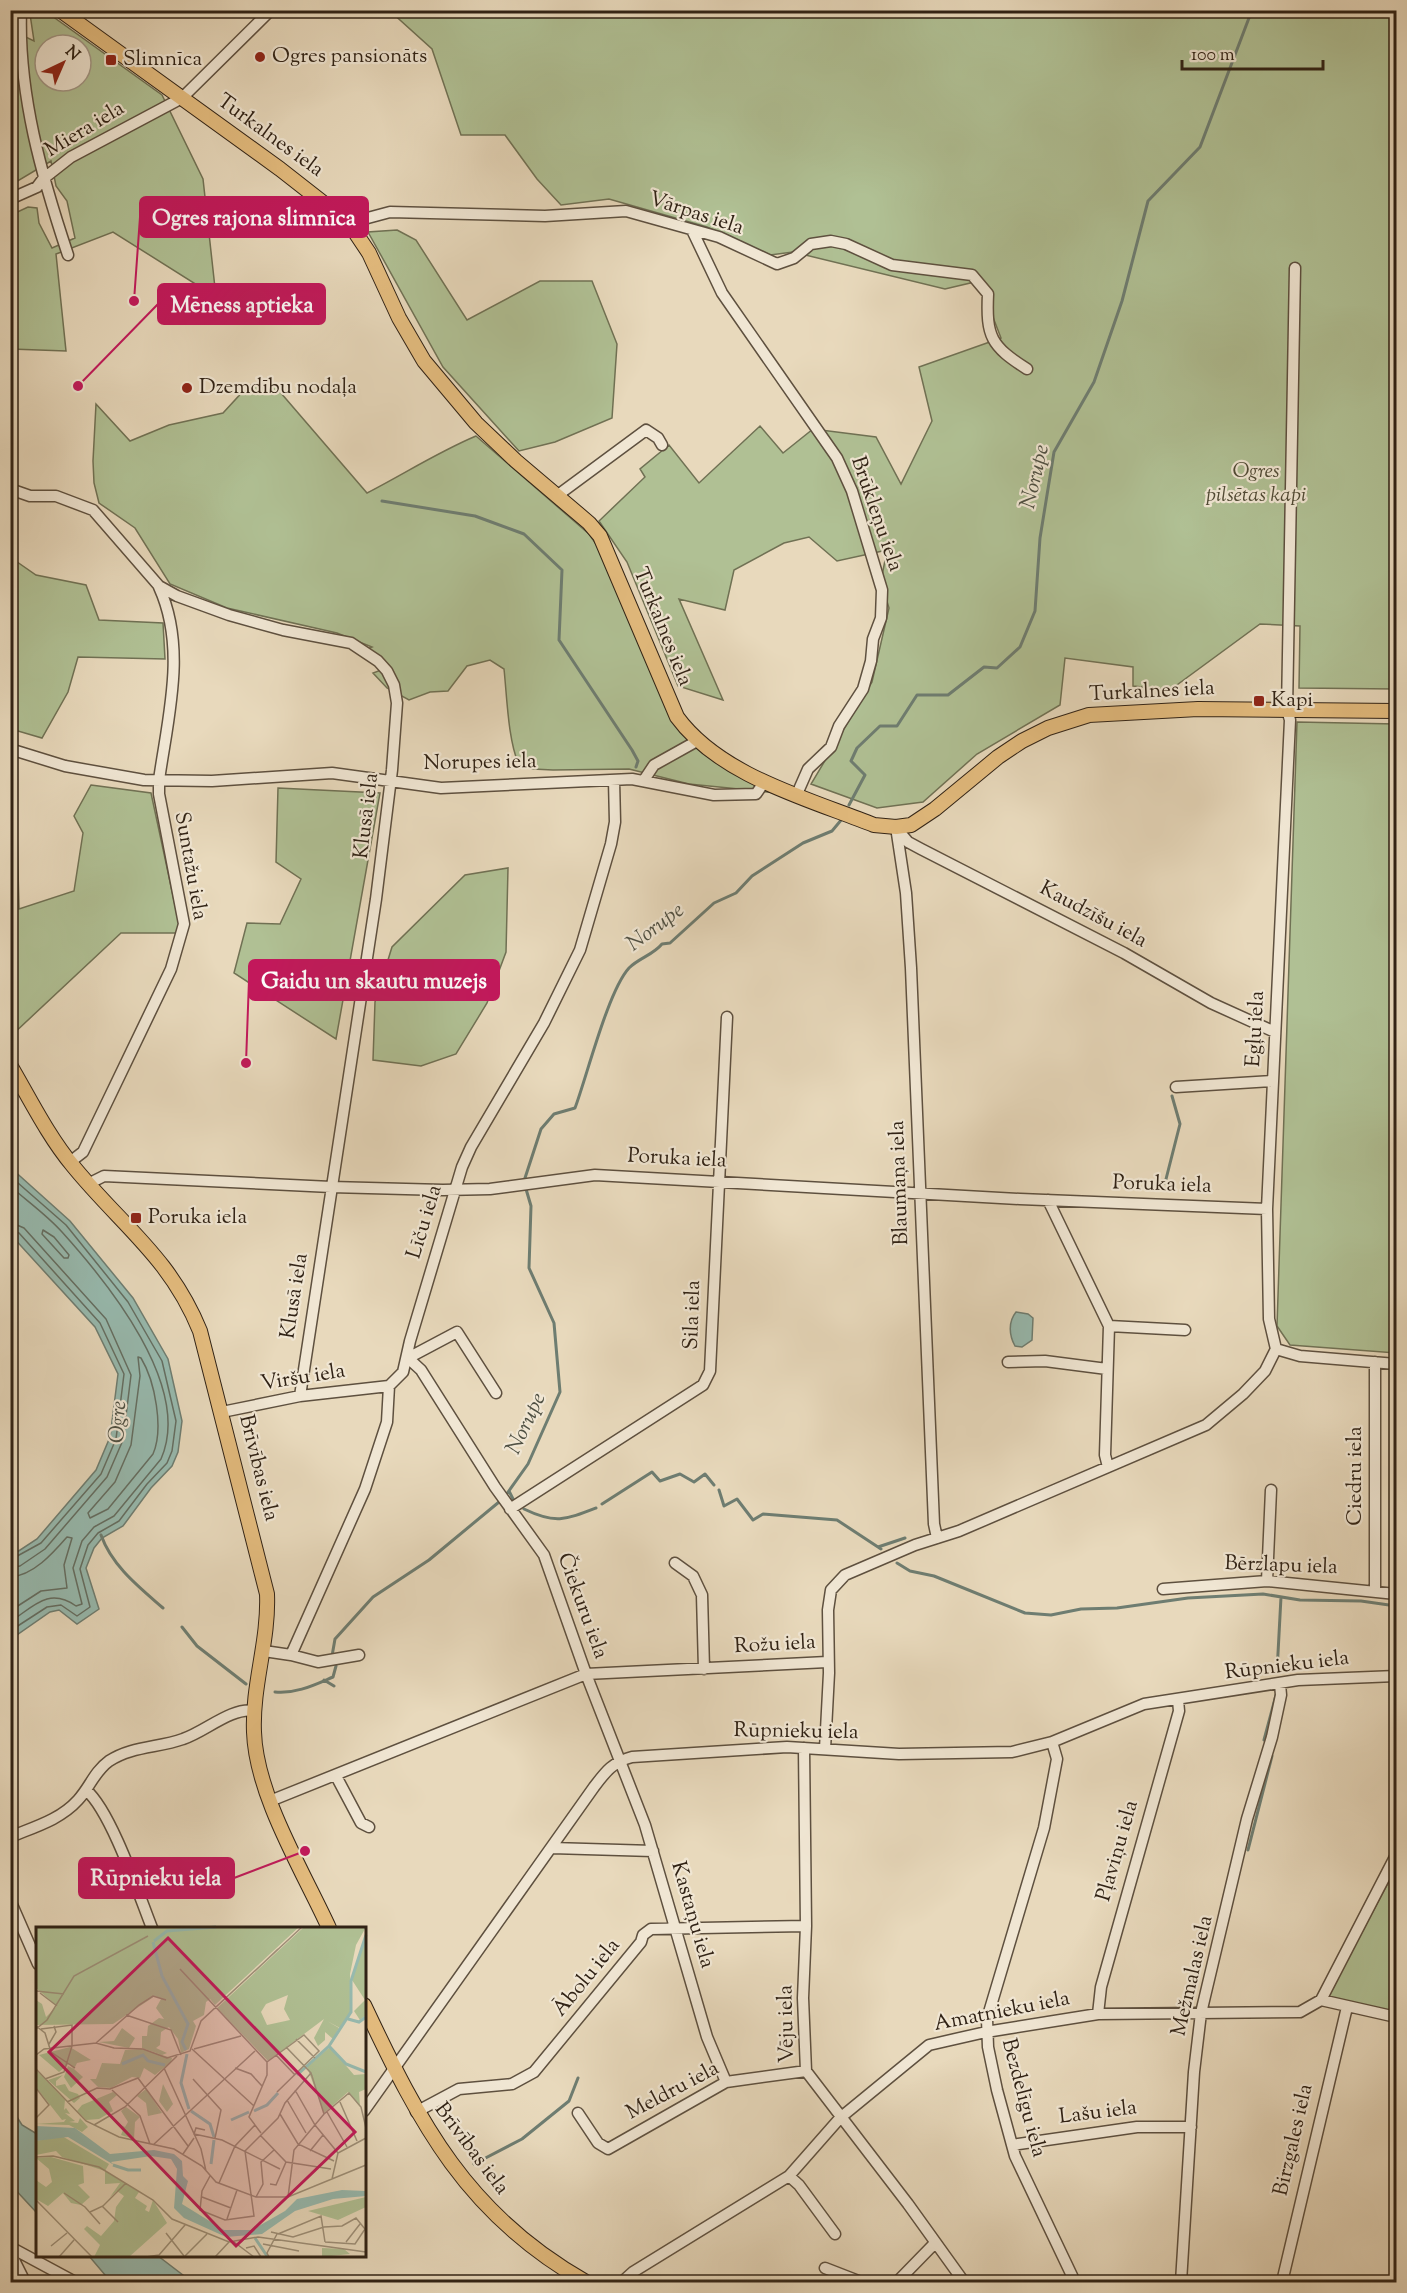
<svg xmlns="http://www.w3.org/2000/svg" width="1407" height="2293" font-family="'Sorts Mill Goudy',serif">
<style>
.green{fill:#b0c094;stroke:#707154;stroke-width:1.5;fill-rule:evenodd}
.water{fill:#97baaf;stroke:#6e7d71;stroke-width:1.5}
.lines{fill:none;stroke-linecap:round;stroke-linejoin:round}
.shore{stroke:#646e62;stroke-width:1.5}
.stream{stroke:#6e7d71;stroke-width:3}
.minor-casing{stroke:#5e503f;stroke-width:13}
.major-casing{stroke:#302215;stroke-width:16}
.minor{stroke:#f0e6d3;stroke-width:10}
.major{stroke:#e4bc7e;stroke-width:14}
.poi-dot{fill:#8f2418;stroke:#f0e6d3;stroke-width:2}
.labels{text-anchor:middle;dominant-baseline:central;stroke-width:4.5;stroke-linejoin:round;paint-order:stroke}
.poi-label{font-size:21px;fill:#302215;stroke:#f0e6d3;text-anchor:start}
.street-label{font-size:21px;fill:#302215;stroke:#f0e6d3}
.park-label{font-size:21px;font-style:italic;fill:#504a35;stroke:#f0e6d3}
.water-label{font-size:22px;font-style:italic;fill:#4f5043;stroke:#f0e6d3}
.inset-river{fill:none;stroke:#97baaf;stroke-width:3}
.inset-road{fill:none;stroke:#9e9079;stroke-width:1.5}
.view{fill:#c2185b;fill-opacity:0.15;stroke:#c2185b;stroke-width:3}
.inset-edge{fill:none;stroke:#302215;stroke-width:3}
.leader{fill:none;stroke:#c2185b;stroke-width:2}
.callout-dot{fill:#c2185b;stroke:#f0e6d3;stroke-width:2}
.callout{fill:#c2185b;stroke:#c2185b;stroke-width:2}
.callout-label{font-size:22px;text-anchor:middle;font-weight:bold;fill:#fff}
</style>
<rect width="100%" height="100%" fill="#e8d9bc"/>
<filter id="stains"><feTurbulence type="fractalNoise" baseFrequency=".00333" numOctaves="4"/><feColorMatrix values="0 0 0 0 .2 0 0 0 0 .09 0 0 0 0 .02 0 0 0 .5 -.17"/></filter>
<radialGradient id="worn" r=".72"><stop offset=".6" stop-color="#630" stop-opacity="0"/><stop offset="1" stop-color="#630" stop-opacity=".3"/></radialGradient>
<!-- green -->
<path class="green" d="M34,11h11l117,84 41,84 13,118 -103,-65 -57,22 10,97 -55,-2v-134l17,-8 9,1 2,15 13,25 23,-10 -8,-37 -11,-15 -5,-25 -40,24v-155l23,11 -4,-27zM45,45h36v36h-36z
M390,11h1006v678l-97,-1 1,-62 -40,-2 -90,66 -37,-4v-19l-68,-9 -5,47 -83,49 -54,48 -46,6 -66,-24 61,-102 17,-74 -8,-27 6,-31 -50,11 -28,-24 -25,6 -50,27 -9,40 -46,-11 44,101 -45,-14 -51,-124 -28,-41 46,-44 -5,-8 29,-24 30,38 61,-57 23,27 30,-24 63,8 25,47 31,-63 -13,-54 82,-29 -22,-57 -34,8 -152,-37 -23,3 -63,-28 -98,-28 -48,6 -24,-26 -32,-44h-44l-29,-86z
M397,230l19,10 51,80 73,-39h52l25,63 -5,74 -57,24 -36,9 -76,-84 -75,-135z
M268,378l99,115c37,-19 71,-41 109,-57l113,98 25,36 65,155 109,69 -99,-10 -60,-15 -76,1 -20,-1 -14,-4c-11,-24 -12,-68 -15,-96l-14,-9 -23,6 -19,25 -18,1 -21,8 -22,-12 -14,-15 11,-4 -19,-19 7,-3 -35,-14 -110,-25 -57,-24 -35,-56 -36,-25 -5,-20 -1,-22 3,-57 34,37 39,-16 54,-12 24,-26z
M10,557l26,18 50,10 13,35 64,3 2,36 -87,-2 -10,35 -26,46 -31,-9z
M1297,722l99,2v629l-106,-8 -13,-19z
M91,785l60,8 30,140h-60l-109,102 -2,-204 7,-2 2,80 55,-18 9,-58 -9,-17z
M278,788l102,5 -44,246 -102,-66 13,-50 33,1 21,-45 -25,-17z
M508,868l-2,84 -19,51 -31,51 -35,12 -48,-6 2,-58 17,-55 73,-72z
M1396,1868v144l-69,-14z"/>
<!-- water -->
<path class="water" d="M11,1168l59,53 63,77 35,61 14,62 -4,31 -6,14 -21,22 -28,38 -21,12 -8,10 -8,20 13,41 -22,15 -18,-14 -9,2 -39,27v-83l26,-17 59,-69 14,-33 8,-63 -23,-47 -84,-92z
M1016,1312l12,2 5,4 -1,22 -10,7 -7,-1c-6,-11 -7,-24 1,-34z
M10,2106l12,19 15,9v79l-26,-28z
M89,2256h69l34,26h-81z"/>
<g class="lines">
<!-- shore -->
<path class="shore" d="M10,1176l56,49 62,77 34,59 14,60 -4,30 -5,12 -20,21 -28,37 -21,12 -10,12 -8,24 10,38 -13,9 -16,-11 -14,2 -37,24
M10,1186c17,15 37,29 52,46 46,51 131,155 99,227l-47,57 -20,11 -12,14 -9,27 9,36 -6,2c-27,-19 -42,0 -66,16
M10,1222l14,6 82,91 25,56 -8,65 -16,37 -62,72 -25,17 -10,2
M10,1230l9,3 81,90 24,51 -8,65 -15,35 -60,69 -31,17
M43,1230l11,7 15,18 -1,3h-4l-22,-24z
M138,1357l3,1c14,23 23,71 12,96l-45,55 -18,9 -2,-5 27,-31 16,-37 9,-69z
M10,1577c23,-1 43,-24 57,-40l5,1 -8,27 3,23 -26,3 -31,20"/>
<!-- stream -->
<path class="stream" d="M382,501l93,15 49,18 38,36 -3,70 73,110 6,11 -2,6
M849,805l16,-30 -14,-14 6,-13 23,-22h17l20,-31h31l36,-28 13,1 23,-21 15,-36 5,-73 14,-86 40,-70 28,-81 26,-100 52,-54 52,-137
M525,1178l16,-49 13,-15 21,-6c12,-32 33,-117 54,-140 10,-10 24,-13 33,-24l8,-1 44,-40 22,-10 16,-17 51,-33 29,-12 10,-12
M1165,1183l15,-59 -8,-28
M719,1490l5,16 13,-7 16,21 10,-6 74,6 44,29
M509,1491l4,8
M506,1495l22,-31 32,-72 -6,-69 -25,-55 2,-62 -5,-17
M602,1504l50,-32 8,9 20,-7 14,8 11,-8 9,11
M524,1509c31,15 41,11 72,-1
M101,1535c11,31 38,52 62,73
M878,1547l27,-9
M897,1563l13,8 24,5 91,37 26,2 30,-6 36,-1 71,-10 75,-4 37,6 61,1 35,5
M182,1627l15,19 49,38
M332,1656l3,-17 38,-42 56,-37 70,-58
M1277,1672l4,-75
M324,1680l10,6
M275,1692c21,2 39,-7 58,-15l3,-11
M1264,1740l12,-45
M1248,1850l24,-94
M474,2164l48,-25 47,-38 9,-23
M46,2278l8,4"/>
<!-- minor casing -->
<g class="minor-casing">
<path id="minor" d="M21,10c-3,84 21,167 47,245
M10,199l27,-12 6,-8 28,-22 111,-59 89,-88
M349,223l41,-11 155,4 81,-5 93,26 58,27 17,-6 17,-14 20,-3 15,3 46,21 80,10 16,19c-2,43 3,52 39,75
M692,230l30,63 115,165 15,33 30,99 -1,28 -8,21 -2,22 -8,28 -24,37 -8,21 -23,22 -11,25
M10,489l20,7h26l37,14 66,76 18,10 52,19 54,15 68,13 27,18 9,10 7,14 3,18 -5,67 -16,129 -76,497
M558,495l88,-65 12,8 4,7
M10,749l55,17 79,14 68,1 120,-8 109,15 191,-9 82,16 42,-1 9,-13
M644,780l10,-15 43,-24
M896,827l10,66 5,75 23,556 3,14
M898,830l10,12 13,7 203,104 87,50 64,29
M1176,1087l97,-6
M70,1162l13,-10 26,-54 62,-129 13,-45 -25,-130v-14c9,-64 28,-132 0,-193
M88,1184l16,-8 227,11 112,3 47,-1 105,-14 425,24 247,10
M1048,1200l61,126 -4,129 3,12
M1109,1326l76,4
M1276,1349l-7,-30 -2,-110 23,-489 -3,-10 8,-442
M1276,1349l24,7 96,8
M1008,1362l37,-1 62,8
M496,1393l-39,-61 -49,26 13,12 74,117 49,68 42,119 59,151 62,212 19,45
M222,1412l78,-16 89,-10
M510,1509l193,-124 7,-14 17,-354
M675,1563l18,13 9,19 2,74
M1267,1581l4,-91
M1163,1589l104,-8 129,13
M1375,1590v-228
M264,1651l27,4 74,-166 22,-67 2,-36 14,-14 7,-31 52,-174 9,-20 73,-124 36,-73 31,-106 4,-22 -1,-42
M291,1655l27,7 41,-7
M1052,1742l5,17 -13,69 -57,191 1,28 9,43 18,66 60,126
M804,1748l2,178 -3,72 3,73 102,133 56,78
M825,1749l4,-76 -1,-63 3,-20 14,-15 70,-30 44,-14 247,-106 37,-31 22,-23 11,-22
M336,1776l25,47 8,4
M86,1790c25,21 53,105 66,138
M270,1801l316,-127 241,-12
M10,1837c24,-10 50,-17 68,-37 12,-13 16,-28 31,-39 23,-15 49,-13 74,-22 22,-7 48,-32 71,-28
M552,1848l101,3
M10,1900l28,64
M1321,2000l75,17
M1098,2014l3,-27 78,-276 -1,-11
M364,2111l230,-324c12,-16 19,-25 38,-30l155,-10 112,7 113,-2 40,-10 92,-38 154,-24 98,-4
M416,2112l43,-23 53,-5 22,-12 107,-130 2,-7 8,-6 155,-3
M578,2113l20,30 10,6 118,-67 80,-11
M1012,2145l125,-18h54
M789,2176l10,9 36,49
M10,2247l65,35
M12,2249l1,9 12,24
M825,2268l36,14
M622,2282l11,-10 156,-96 51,-58 89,-73 57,-13 112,-18 202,-2 21,-12 75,-145
M897,2282l38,-39
M1181,2282l13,-210 7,-59 46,-194 25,-82 9,-42 -1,-11
M1282,2282l65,-275
M1396,2282v-2"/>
</g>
<!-- major casing -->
<g class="major-casing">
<path id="major" d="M60,10l220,159 69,54 20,30 30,65 25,43 52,62 40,38 73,62 11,13 77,181c43,59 132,82 197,108l22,2 15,-2 24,-16 63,-52 24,-16 26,-13 41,-13 109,-6 198,2
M10,1065c20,34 38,71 63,101 48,59 97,91 127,165l67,263c2,47 -15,91 -13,138 2,63 49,139 75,196
M364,2005c56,119 103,210 222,277"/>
</g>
<!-- minor -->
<use href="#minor" class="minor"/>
<!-- major -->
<use href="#major" class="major"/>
</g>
<!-- markers -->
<g class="poi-dot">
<circle cx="260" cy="57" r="6"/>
<rect x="105" y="54" width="12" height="12" rx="3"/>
<circle cx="187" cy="388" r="6"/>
<rect x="1253" y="695" width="12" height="12" rx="3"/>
<rect x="130" y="1212" width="12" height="12" rx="3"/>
</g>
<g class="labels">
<!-- poi labels -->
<g class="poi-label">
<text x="272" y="57">Ogres pansionāts</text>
<text x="123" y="60">Slimnīca</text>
<text x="199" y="388">Dzemdību nodaļa</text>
<text x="1271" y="701">Kapi</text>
<text x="148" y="1218">Poruka iela</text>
</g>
<!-- street labels -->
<g class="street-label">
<text transform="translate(85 130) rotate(-31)">Miera iela</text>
<text transform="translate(270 136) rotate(36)">Turkalnes iela</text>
<text transform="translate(696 214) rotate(18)">Vārpas iela</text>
<text transform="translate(876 514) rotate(71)">Brūkleņu iela</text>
<text transform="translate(662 627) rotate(68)">Turkalnes iela</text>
<text transform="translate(1152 692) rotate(-3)">Turkalnes iela</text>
<text transform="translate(480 763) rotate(-1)">Norupes iela</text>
<text transform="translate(367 816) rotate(-83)">Klusā iela</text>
<text transform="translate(190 866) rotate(80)">Suntažu iela</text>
<text transform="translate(1093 915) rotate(28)">Kaudzīšu iela</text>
<text transform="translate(1256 1029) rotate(-87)">Egļu iela</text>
<text transform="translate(677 1159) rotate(3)">Poruka iela</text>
<text transform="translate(900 1183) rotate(-92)">Blaumaņa iela</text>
<text transform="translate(1162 1185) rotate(2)">Poruka iela</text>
<text transform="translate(425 1222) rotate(-73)">Līču iela</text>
<text transform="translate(295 1296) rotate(-81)">Klusā iela</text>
<text transform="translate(693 1315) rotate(-88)">Sila iela</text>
<text transform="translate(303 1378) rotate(-9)">Viršu iela</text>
<text transform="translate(258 1468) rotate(76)">Brīvības iela</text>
<text transform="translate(1356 1476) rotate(-90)">Ciedru iela</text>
<text transform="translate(1281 1566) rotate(2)">Bērzlapu iela</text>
<text transform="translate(582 1606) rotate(70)">Čiekuru iela</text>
<text transform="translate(775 1645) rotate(-3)">Rožu iela</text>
<text transform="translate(1287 1666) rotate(-7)">Rūpnieku iela</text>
<text transform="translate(796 1732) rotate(1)">Rūpnieku iela</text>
<text transform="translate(1118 1851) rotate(-74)">Pļaviņu iela</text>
<text transform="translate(692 1915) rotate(74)">Kastaņu iela</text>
<text transform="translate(1193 1976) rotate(-77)">Mežmalas iela</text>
<text transform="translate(587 1978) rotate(-51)">Ābolu iela</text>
<text transform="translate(1002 2012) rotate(-11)">Amatnieku iela</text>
<text transform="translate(787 2024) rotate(-91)">Vēju iela</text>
<text transform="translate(673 2091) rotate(-28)">Meldru iela</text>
<text transform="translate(1023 2098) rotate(75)">Bezdelīgu iela</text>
<text transform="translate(1098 2113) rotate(-7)">Lašu iela</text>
<text transform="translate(1294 2140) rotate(-77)">Birzgales iela</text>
<text transform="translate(471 2149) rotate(53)">Brīvības iela</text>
</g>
<!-- park labels -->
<g class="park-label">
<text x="1256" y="472">Ogres<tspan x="1256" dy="24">pilsētas kapi</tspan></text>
</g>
<!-- water labels -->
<g class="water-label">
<text transform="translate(1036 477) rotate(-77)">Norupe</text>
<text transform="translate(656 928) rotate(-37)">Norupe</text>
<text transform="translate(119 1422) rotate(-87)">Ogre</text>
<text transform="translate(527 1424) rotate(-65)">Norupe</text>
</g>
</g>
<!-- overview -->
<g transform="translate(36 1927)">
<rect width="330" height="330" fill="#e8d9bc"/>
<path d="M0,0h263l-84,78 -5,-6 -4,3 -2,13 -11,6 3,5 -7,23 -8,4 -3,-14 -9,-12 -8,5 -1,13 -4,3 11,5 -5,2 -20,-7v-12h5l1,-10 11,-8 5,1 -8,-11 5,-9 -6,-3 -42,28 -77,1v-25l6,4 4,13 11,-11 -21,-18zM268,0h62l-10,18 -6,29 1,37 -11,17 -13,-7 12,7 -6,11 -8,-7v8l-7,6 -4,-8 10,-19 -56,42 -51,-53zM252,68l-4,14 6,11 -23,5 -6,-13 5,-8zM330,10v78l-6,5 -6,-9 11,-11 -13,-20zM86,101l13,10 -6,10 -30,-6 15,-1zM34,120l21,13 -14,3 -3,6 9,8 -12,11 -7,-11 4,-11 6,3 -5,-5 -10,8 -20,-17zM294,120l24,28 12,-1v15l-7,3 1,15 -12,-15 -24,21 -17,-46zM106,122l30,9 -1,4 -16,13 -11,-7 -4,10 -8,-1 -21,11 -13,-1 -8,-8h6l6,-16 18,1 5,-14zM0,143l29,30 -1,10 2,-2 4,6 -5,-1 10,8 -6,1 9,1 2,-5 8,9 -6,5 -13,-7 -33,-1 28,-2 2,-3 -4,1 -26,-33zM27,148l-7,6v5l9,-2 4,7 9,3 2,4 -6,5 -26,-23zM127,157l10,20 -6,8 -8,-11zM110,162l16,24 -14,3 -2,-13 -9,-7zM77,165l4,3 -8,7 4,9 -14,8 -13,1 -9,-9 5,-6zM90,180l14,10 -5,5 -1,17 -13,-4 2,-5 -6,-7 8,4 3,-5 -7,-11zM26,209l47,28 -4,7 -43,-14 -6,-6 -20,4v-14zM15,230l32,9 1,17 -6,2 12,12 -9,8 -10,-2 -8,-10 -15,13 -12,-7v-19l10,7 6,-5 -3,-13 -13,-11zM69,244l34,21 -4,6 12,8 -2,4 4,2 4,-12 14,23 -38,34h-35l6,-12 -16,-16 3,-3 14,10 13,-15 2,-14 8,-11 -7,-5 -7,6 10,-14 -15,1zM330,270v10l-28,13 -30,-9zM286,321l22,1 6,5 -28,3z" fill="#b0c094" fill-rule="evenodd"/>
<path d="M0,199l39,2 35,26 44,-4 20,4 8,7 1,15 5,5 -6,23 42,26h28l33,-19 12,-12 45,-9 24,1v5l-33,3 -38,12 -33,23 -36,3 -42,-19 -10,-10 3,-39 -6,-10 -20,-3 -40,6 3,3 -46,-28 -32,4z" fill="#97baaf"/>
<path class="inset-river" d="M118,14l13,-10 49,-4M117,15l9,34 26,48 -6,18 4,8M312,92l11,3 7,-5M293,119l17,18 20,8M151,127l-6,29 8,26M86,137l21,-9 5,6 17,4M261,148l32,-29 22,-34v-31l15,-46M155,184l19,13 4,13M218,184l13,-6 11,-12M195,193l18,-8M175,237l3,-24M77,238l15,5h13M219,311l12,18"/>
<path class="inset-road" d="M144,42l87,93M219,44l23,-22M0,64l28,3M4,66l17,13M90,88l45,15 10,25M0,99l9,7 6,19 24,16M0,102l11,-9 27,-44 74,-40M5,102l31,-4v21l-8,26 -19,7M260,112l19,19M60,116l43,-38 14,-9 13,4M13,117l7,-12 -2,-6M250,120l25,26 13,41M156,122l62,57M158,122l47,-13M0,128l8,-6 52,-6 18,5 29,1 24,9 23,-7 11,-30 101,-94M240,128l19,20M231,135l37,-27 15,16 -42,41M128,141l37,81 5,22M199,141l16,6 11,12M0,142l50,52 33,16 55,12 28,17 14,16 40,15h32l78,-32M157,152l28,31 -6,28M0,161l13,17 -13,13M76,163l28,26 10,28M259,163l20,35 23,28M251,173l19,33M31,175l30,-14 13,1 28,-11 50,68M304,175l17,39M291,185l20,35M244,187l18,30 36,17M58,198l31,-18 52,-51M169,203l-9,-2 -2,6 28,6 58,29M225,206l-12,-16 18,-42v-13M224,208l26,27 45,7M117,218l102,-94M274,224l13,-16M147,227l11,-16M0,230l17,-1 46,11 54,33 19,19 57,23 29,-5 108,15M174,249l-8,15 -2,19 25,10 29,-4 -9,-65 33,-33 7,-15 26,-30M296,252l6,-26 28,-15M183,256l16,-37 20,-21M234,257l6,1 10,-23M28,266l21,14 15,17M166,270l29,11M220,270l7,-13 -2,-22 13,-12M252,270l6,-47 30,-36 25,-21 12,14 5,21M0,273l56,57M66,279l16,16M54,285l13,-6 23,-23M191,292l10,-29M235,305l22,5 31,-10 18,-1 14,-8 9,11 -10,15 -30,-2M130,306l18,23M242,307l43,-18 4,26M198,315l20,15M310,315l14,-18M227,317l36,7M15,319l16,-13M210,321l8,-2 7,11M149,329l22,-22M23,330l15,-17M110,330l13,-2 26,-30M179,330l14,-15M233,330l-2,-4 10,-19"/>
<path class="view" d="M132,11l187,194 -119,114 -187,-194z"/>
<rect width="330" height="330" class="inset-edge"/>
</g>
<!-- callouts -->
<path class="leader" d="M134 301L140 217M78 386L158 304M246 1063L249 980M305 1851L234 1878"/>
<g class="callout-dot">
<circle cx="134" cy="301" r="6"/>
<circle cx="78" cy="386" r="6"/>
<circle cx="246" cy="1063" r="6"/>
<circle cx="305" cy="1851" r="6"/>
</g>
<g class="callout">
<rect x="140" y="197" width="228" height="40" rx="6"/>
<rect x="158" y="284" width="167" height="40" rx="6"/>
<rect x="249" y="960" width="250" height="40" rx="6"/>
<rect x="79" y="1858" width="155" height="40" rx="6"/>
</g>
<g class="callout-label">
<text x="254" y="225">Ogres rajona slimnīca</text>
<text x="242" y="312">Mēness aptieka</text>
<text x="374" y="988">Gaidu un skautu muzejs</text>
<text x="156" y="1885">Rūpnieku iela</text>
</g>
<!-- margin -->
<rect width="1407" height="2293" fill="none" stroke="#e8d9bc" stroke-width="36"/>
<rect x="12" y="12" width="1383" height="2269" fill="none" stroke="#302215" stroke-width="3"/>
<rect x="18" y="18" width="1371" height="2257" fill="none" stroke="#302215" stroke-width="1.5"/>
<!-- north arrow -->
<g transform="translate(63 63) rotate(44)"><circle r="28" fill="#f0e6d3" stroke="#a39887" stroke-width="1.5"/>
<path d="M0-4.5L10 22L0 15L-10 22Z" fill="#8f2418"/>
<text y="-9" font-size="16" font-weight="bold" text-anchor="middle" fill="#302215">N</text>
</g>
<!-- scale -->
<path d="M1182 60v9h141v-9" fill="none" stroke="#302215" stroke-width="3"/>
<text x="1191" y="60" font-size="18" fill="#302215" stroke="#f0e6d3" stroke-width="4.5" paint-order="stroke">100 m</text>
<rect width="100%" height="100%" filter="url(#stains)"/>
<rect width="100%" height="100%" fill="url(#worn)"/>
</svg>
